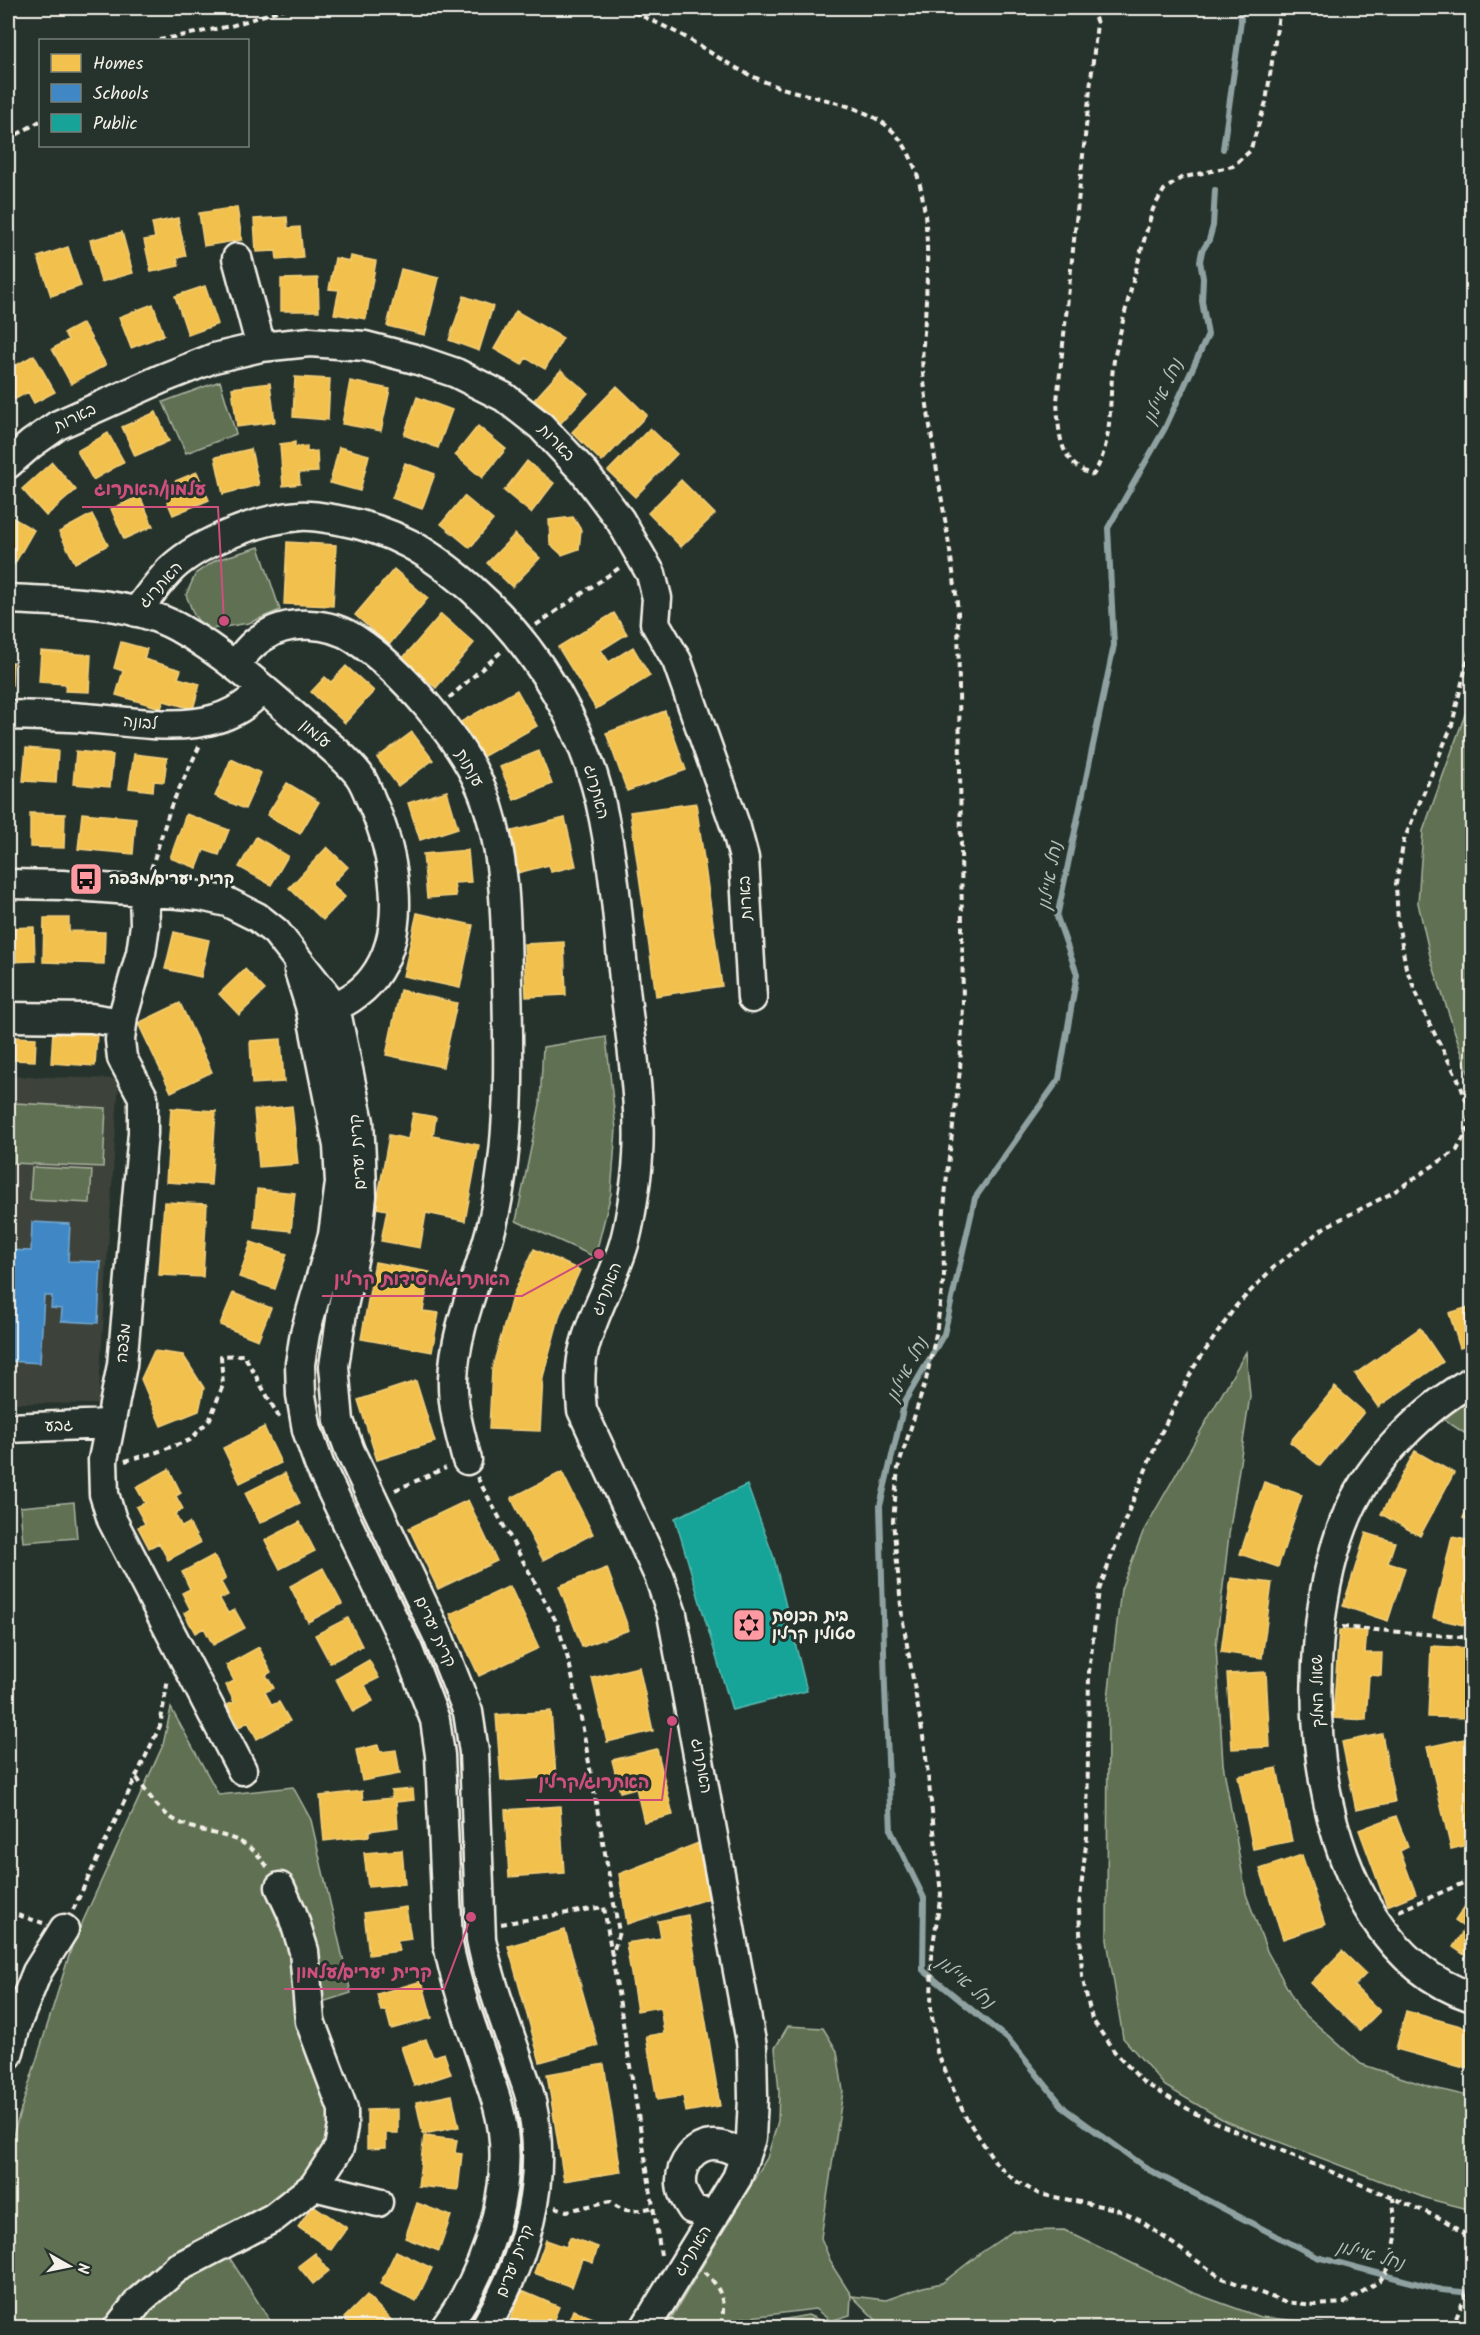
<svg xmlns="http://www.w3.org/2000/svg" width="1480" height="2335" font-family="Kalam,'Playpen Sans Hebrew',sans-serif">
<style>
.built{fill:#3c433a}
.green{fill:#617153;stroke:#aab19e;stroke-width:1.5}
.homes{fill:#f2c14e;stroke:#f3cf7c;stroke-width:1.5}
.schools{fill:#3f88c5;stroke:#75a8d0;stroke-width:1.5}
.public{fill:#17a398;stroke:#59bab0;stroke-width:1.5}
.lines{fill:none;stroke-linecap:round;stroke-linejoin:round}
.stream{stroke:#8fa2a1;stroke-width:6}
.minor-casing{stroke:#f4f1e8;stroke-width:33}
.path{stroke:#f4f1e8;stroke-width:4;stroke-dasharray:6 4.5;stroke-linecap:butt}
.minor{stroke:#26332d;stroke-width:28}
.labels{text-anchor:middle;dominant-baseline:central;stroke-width:6;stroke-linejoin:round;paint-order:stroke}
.street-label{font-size:16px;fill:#f4f1e8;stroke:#26332d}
.poi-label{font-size:16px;font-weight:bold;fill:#f4f1e8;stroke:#26332d;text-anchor:start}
.water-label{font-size:18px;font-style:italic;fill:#b0bdb9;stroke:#26332d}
.leader{fill:none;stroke:#ce4e7e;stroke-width:2}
.callout-dot{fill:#ce4e7e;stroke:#26332d;stroke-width:2}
.callout-label{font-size:18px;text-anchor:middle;font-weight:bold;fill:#ce4e7e;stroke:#26332d;stroke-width:6;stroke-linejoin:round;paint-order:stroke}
</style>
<rect width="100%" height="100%" fill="#26332d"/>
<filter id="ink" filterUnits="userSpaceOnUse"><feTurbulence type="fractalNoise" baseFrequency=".0167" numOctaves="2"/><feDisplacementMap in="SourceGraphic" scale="12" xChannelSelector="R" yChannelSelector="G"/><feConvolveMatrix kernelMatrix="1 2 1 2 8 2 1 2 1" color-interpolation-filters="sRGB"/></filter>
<g filter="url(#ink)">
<!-- built -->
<path class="built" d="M8,1076l111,3 -21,325 -90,-1z"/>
<!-- green -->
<path class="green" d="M220,381l16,53 -50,19 -23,-51z
M259,547l21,63 -31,13 -44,7 -11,-15 -8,-20 10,-22 20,-13z
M1472,695v389l-41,-124 -13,-57 5,-72z
M606,1037l10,92 -5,65 -16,63 -79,-36 24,-117 3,-57z
M15,1103l91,5 -3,59 -91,-4z
M32,1167l60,3 -2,33 -60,-3z
M1246,1352l4,44 -21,139 -13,111 7,118 23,130 21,57 32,58 62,55 69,23 42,10v113l-47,-12 -198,-76 -62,-36 -42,-48 -16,-98 1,-242 13,-109 22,-57z
M1472,1399v39l-29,-19z
M74,1502l3,36 -54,4 -3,-35z
M171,1708l48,87 74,-8 18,33 40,173 -32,10 40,111 -4,29 -36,54 -90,60 45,70 -266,1v-177l65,-208 90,-198z
M788,2026l35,2 14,23 6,40 -22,147 12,29 18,28 -1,20 -19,6 -16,-12 -73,9 -7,9h-69l101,-169 11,-37 1,-29 -4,-44z
M1064,2230l127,62 69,25 96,10h-470l-4,-1 -30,-30 34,4 37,-13 19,-4 40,-31 31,-21z
M808,2315l26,12h-91z"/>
<!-- homes -->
<path class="homes" d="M237,207l5,33 -38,6 -5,-33z
M287,217l1,11 12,-1 3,31 -26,2 -1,-9 -20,1 -2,-33z
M178,218l8,38 -9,2 2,8 -28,6 -7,-32 11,-2 -3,-15z
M122,232l11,41 -32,9 -11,-42z
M68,247l13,39 -30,10 -13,-39z
M351,256l25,5 -10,58 -32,-5 5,-24 -10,-1 6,-31 15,3z
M401,269l38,9 -14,57 -38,-9z
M318,278l1,33h-38v-32z
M205,286l13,38 -30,11 -13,-39z
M464,296l29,10 -14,45 -30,-11z
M153,304l11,31 -33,13 -12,-31z
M516,311l47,27 -18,31 -19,-11 -4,7 -28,-16z
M83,323l23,42 -35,19 -19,-35 16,-9 -4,-7z
M34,355l21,37 -21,11 -6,-11 -18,10 -2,-4v-28z
M561,370l27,23 -28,31 -26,-24z
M295,377l35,2 -2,41 -35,-3z
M350,381l40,8 -9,42 -39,-7z
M270,383l5,39 -38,5 -5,-39z
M617,386l30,29 -45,47 -30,-30z
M417,397l35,13 -14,38 -34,-13z
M156,412l13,29 -34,15 -13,-29z
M478,426l28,23 -24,29 -27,-23z
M650,428l27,26 -42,43 -27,-26z
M108,433l16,29 -31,18 -16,-29z
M295,442v5l12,-1v6l10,-1 1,21 -19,1 1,11 -17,2 -3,-42z
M339,447l30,8 -9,36 -30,-8z
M251,449l8,36 -36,9 -8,-37z
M527,461l27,22 -23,30 -27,-22z
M52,462l24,28 -30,26 -24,-27z
M405,463l30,11 -13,35 -30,-11z
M197,472l12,28 -36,15 -12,-28z
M681,480l34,34 -34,33 -33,-34z
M140,496l13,30 -29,13 -13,-30z
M464,496l29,24 -23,28 -29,-24z
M92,514l16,31 -33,18 -16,-31z
M8,515l26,15 -20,35 -6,-4z
M573,517l8,13 -2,19 -17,6 -12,-11 -1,-24z
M515,534l25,24 -28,29 -25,-24z
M287,542l49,3 -3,61 -49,-2z
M394,569l34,29 -39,47 -34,-30z
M614,613l13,21 -26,16 8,12 24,-15 17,29 -54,33 -38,-62z
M441,614l33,29 -38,45 -34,-29z
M121,642l26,7 -3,10 37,11 -3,8 22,6 -7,25 -29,-8 -3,7 -45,-13 7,-24 -9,-3z
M41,651l50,4 -2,37 -24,-1 1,-7 -27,-2z
M8,662h5l-1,23h-4z
M346,666l28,25 -29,32 -34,-31 14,-15 6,5z
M517,690l20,36 -60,34 -20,-36z
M665,711l21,59 -59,21 -21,-58z
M412,732l21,28 -35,26 -21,-28z
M26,748l32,3 -2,32 -33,-2z
M76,751l37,4 -3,32 -37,-3z
M539,751l13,33 -38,16 -14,-33z
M134,754l33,4 -3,24 -10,-1 -1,10 -24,-3z
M231,759l30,14 -16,36 -30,-13z
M287,783l32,19 -19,32 -33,-19z
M447,791l11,37 -38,12 -12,-37z
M696,803l26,183 -66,10 -26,-184z
M30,813l35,1 -1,34 -34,-1z
M82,813l54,5 -3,36 -55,-5z
M186,814l43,16 -10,25 -15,-5 -7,18 -27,-10z
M565,818l11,48 -25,6 -2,-7 -32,8 -9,-41z
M256,837l32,19 -17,29 -32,-18z
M327,847l21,20 -16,17 13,13 -22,23 -34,-32z
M468,850l3,32 -17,1 2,13 -29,2 -4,-44z
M417,913l56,12 -13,63 -57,-12z
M44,918h25v13l36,1 -1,32 -61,-2z
M34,927l1,34 -27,1v-34z
M174,932l35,8 -8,37 -36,-8z
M564,942l2,53 -40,2 -2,-53z
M245,969l20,21 -26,25 -20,-21z
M400,990l57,13 -14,64 -57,-12z
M180,1003l32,69 -41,20 -33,-69z
M53,1031l44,2 -2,33 -44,-3z
M15,1037l21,1 -1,23 -22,-1z
M281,1039l3,43 -32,2 -2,-43z
M292,1106l6,58 -39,3 -5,-57z
M171,1108l45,3 -5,74 -45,-3z
M413,1113l23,4 -3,19 46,9 -14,76 -39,-8 -6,35 -39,-7 6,-31 -11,-2 13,-73 19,4z
M257,1189l38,4 -4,38 -37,-4z
M164,1202l43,2 -4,73 -44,-2z
M251,1242l36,12 -12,35 -36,-12z
M534,1249l46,21 -20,44 -17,63 -3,54 -51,-2 3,-60 20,-72z
M375,1262l55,10 -7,39 16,2 -7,39 -71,-13z
M233,1293l38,15 -13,32 -38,-15z
M1472,1306v38l-12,4 -11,-35z
M1420,1328l23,34 -65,45 -23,-33z
M154,1351l29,4 21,33 -5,23 -38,15 -20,-47z
M416,1381l19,61 -58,18 -19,-60z
M1335,1387l29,25 -44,54 -30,-24z
M264,1427l17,36 -41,20 -17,-35z
M1415,1451l39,22 -34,63 -39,-22z
M169,1469l12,24 -5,3 7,13 -8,5 7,13 7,-4 11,20 -32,17 -9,-17 -10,5 -11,-21 7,-3 -9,-17 9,-4 -9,-16z
M562,1472l31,62 -50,26 -32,-62z
M285,1473l15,30 -40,20 -15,-30z
M1264,1482l38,13 -24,72 -38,-13z
M1472,1497v25l-9,-4z
M468,1500l29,61 -59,28 -29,-61z
M300,1522l15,29 -35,18 -15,-29z
M1366,1533l29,9 -7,21 17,5 -17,53 -45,-15z
M1452,1537l20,4v86l-39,-9z
M214,1555l12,24 -5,3 7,13 -8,4 8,14 7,-3 10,18 -32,17 -9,-17 -9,5 -11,-20 6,-4 -8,-16 8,-4 -8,-17z
M323,1568l19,36 -34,18 -18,-36z
M607,1568l22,62 -47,17 -23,-61z
M1231,1578l41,5 -10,75 -41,-6z
M510,1586l29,62 -60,28 -29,-62z
M348,1618l14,28 -32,17 -15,-28z
M1339,1630l28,1 -2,22h17l-1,23 -12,-1 -3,45 -33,-2z
M1431,1646l41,2 -2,70 -42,-1z
M259,1647l12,25 -5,3 8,13 -9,4 7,13 7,-3 11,19 -33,18 -9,-17 -9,5 -12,-22 7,-3 -8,-17 8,-4 -8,-16z
M369,1660l10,18 -14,7 8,16 -20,11 -17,-33z
M639,1667l14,64 -46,11 -15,-64z
M1266,1672l4,75 -38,2 -5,-75z
M551,1711l5,66 -55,4 -5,-66z
M1382,1734l13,68 -39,8 -14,-68z
M1469,1738l3,14v92l-21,5 -24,-102z
M378,1745l2,7 16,-2 4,24 -38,7 -6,-31z
M657,1749l16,66 -29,7 -8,-34 -16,4 -8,-32z
M1277,1768l15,73 -39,8 -15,-73z
M413,1789l1,11 -18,2 2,25 -29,4v5l-45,5 -4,-45 42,-5 1,10 29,-3 -1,-7z
M560,1806l4,67 -55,4 -4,-67z
M1396,1816l12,31 -8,4 16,43 -29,12 -28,-76z
M701,1842l9,56 -83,26 -8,-50z
M402,1850l3,34 -37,3 -4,-34z
M1302,1855l23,70 -42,14 -23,-70z
M1472,1896v51l-6,9 -13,-9 12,-19 -10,-7z
M406,1907l5,32 -14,2 2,10 -30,4 -5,-42z
M688,1915l32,191 -34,6 -3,-16 -26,4 -11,-64 18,-3 -4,-26 -23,4 -11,-68 35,-5 -3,-17z
M565,1930l33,116 -58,16 -32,-116z
M1342,1951l24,23 -12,12 26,25 -20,20 -49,-48z
M422,1981l10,37 -41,11 -5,-19 -5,1 -4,-17z
M1406,2011l66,18v24l-4,16 -72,-20z
M426,2039l7,18 11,-4 7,21 -37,12 -13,-39z
M604,2064l17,108 -57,9 -17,-107z
M452,2095l7,32 -36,7 -7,-32z
M398,2109v24h-12v15l-19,1v-39z
M424,2136l33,4 -2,13 7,1 -4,36 -40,-4z
M417,2203l34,13 -12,35 -34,-13z
M313,2205l34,23 -16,22 -33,-23z
M570,2237l28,10 -5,16 -11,-4 -10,28 -38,-14 12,-33 20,7z
M396,2251l36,17 -16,33 -36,-17z
M315,2253l14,18 -16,13 -15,-18z
M522,2291l37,16 -9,21h-24l-16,-8z
M367,2295l29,30 -3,3h-40l-9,-10z
M573,2310l30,12 -2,6h-35z"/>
<!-- schools -->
<path class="schools" d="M32,1222l38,2 -2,37 33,1 -3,61 -37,-2 1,-12 -11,-1 1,-12h-8l-4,67 -32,-2v-111l23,1z"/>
<!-- public -->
<path class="public" d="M747,1485l27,73 33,133 -75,19 -57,-192z"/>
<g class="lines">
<!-- stream -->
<path class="stream" d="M1223,149l18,-128 -1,-13
M1215,190l-2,36 -4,14 -7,11 -2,10 3,17 -1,23 6,34 -43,93 -57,100 6,117 -57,272 20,57 -18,105 -84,119 -31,136 -39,67 -25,105 5,182 6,143 33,67 -1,72 86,70 56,69 84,61 168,87 124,33 31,3"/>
<!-- minor casing -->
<g class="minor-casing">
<path id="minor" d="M237,258l24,89
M8,464l23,-20 27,-19 103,-46 53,-21 47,-11 49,-5 55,4 50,13 41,14 48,24 37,29 43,46 36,48 31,54 6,24 -2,25 22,38 59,167 8,30 8,140
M8,599c54,3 119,1 169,28 47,26 88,63 129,99 18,15 39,31 53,49 5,7 9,17 12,25 23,51 39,130 2,178 -14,19 -36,28 -56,38
M136,612c12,-15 23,-31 36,-44 29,-27 88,-49 128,-52 12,-1 26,2 38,4 56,10 90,31 133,68 67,59 116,142 133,231 11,56 15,113 21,170 7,62 19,127 11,189 -3,22 -6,47 -13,69 -11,36 -32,69 -40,106 -4,19 -3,38 -1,57l77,166 13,38 80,433 1,51 -2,40 -14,40 -92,150
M235,666c8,-11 16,-22 28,-29 25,-18 67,-15 92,2 46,30 106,100 127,151 24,59 24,129 25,192 2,80 4,160 -14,239 -12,52 -38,104 -40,158 -1,27 7,55 14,81
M8,715c25,1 52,1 77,3 58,4 136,23 177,-30
M8,884l54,1 82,6 57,5 26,6 30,15 19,15 59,75 24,115 2,36 1,38 -5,46 -14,64 -9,60 5,55 11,30 88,185 30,76 6,40 7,187c8,41 23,79 36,118 4,15 11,29 14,44 18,80 -5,157 -46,227
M144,891l1,34 -4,28 -18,63 -3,24 2,18 21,39v36l-21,232 -19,95 1,34 8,26 130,250
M299,971l11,35 28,140 2,37 -7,52 -28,98 -5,31 1,31 6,35 12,34 89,186 27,70 5,35 8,189c11,56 34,108 50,162 20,73 -9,162 -53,222
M8,1017l83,1 31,5
M1472,1381c-47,26 -101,80 -123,130 -61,137 -45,430 123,486
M8,1428l102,-4
M8,2055l9,-33 20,-50 27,-43
M314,2186l64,16
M714,2216l-22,-7c-5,-8 -11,-16 -11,-26 -1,-19 13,-38 33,-38 11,0 21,6 31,11
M118,2328l22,-28 37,-32 96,-50 41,-32 25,-38 4,-22v-17l-33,-88 -6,-70 -12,-38 -12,-26"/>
</g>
<!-- path -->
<path class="path" d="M624,8c20,9 41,18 61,29 27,16 54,35 83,46 37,15 88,18 119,43 48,38 41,138 38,193 -1,18 -4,37 -2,54 9,80 26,158 35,238l5,394 -3,65 -13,104 -4,48 1,53 -8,59 -10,46 -28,88 -5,53 9,95 23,132 16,146 -9,57 -1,59 6,42 28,64 31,47 18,17 25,14 77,15 25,12 79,56 64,25 32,3 28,-2 36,-22 10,-15 6,-29 -3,-39
M1091,8l6,15 -40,378c2,32 1,62 36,74 23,-35 14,-80 22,-120 11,-49 24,-98 38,-146l11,-19 17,-12 52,-12 17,-15 16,-49 14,-94
M159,40l72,-14 55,-18
M8,140l32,-19
M536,625l86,-59
M1472,640l-20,85 -48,115 -8,44 2,38 8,46 22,53 30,58 12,31 -3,21 -10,19 -65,43 -67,34 -49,38 -40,41 -42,61 -33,66 -34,82 -28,75 -10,82 -2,164 -8,71 3,69 10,43 22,32 29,31 55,33 244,104 22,14 8,24v8
M449,698l53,-47
M151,869l20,-63 29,-61
M125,1461l32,-9 33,-12 20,-21 13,-34 -2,-29 23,-1 36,64
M477,1477l80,146 12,39 12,56 38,214 -7,24
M395,1490l51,-22
M1342,1627l130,11
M137,1778c12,18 25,38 46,46 36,15 61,7 85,44
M73,1910l87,-184 8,-47
M1399,1911l73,-32
M8,1912l35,11
M501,1924l103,-17 57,348
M555,2207l12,4 43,-10c13,13 27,10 44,6
M704,2272c18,15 23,34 16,56
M1472,2294v8
M1452,2328l20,-48"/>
<!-- minor -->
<use href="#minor" class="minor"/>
</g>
</g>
<!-- icons -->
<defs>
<g id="bus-square" transform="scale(1.725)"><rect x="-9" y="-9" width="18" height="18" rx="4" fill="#ff9aa2" stroke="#26332d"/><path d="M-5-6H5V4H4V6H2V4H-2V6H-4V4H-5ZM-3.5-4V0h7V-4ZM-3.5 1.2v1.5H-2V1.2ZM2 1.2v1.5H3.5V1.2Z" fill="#111"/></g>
<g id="synagogue-square" transform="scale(1.725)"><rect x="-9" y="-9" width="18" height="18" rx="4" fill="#ff9aa2" stroke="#26332d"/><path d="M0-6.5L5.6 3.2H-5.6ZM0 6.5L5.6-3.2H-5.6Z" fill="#111"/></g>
</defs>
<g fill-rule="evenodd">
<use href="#bus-square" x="86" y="879"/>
<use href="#synagogue-square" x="749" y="1625"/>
</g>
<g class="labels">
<!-- street labels -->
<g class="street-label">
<text transform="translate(75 418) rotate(-26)">בארות</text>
<text transform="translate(556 443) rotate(46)">בארות</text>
<text transform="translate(161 585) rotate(-47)">האתרוג</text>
<text transform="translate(140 723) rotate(5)">לבונה</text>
<text transform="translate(315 734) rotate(41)">עלמון</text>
<text transform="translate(469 768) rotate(61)">ענתות</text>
<text transform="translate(596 792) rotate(75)">האתרוג</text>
<text transform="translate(746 898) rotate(-93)">בארות</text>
<text transform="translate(358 1152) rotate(-94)">קרית יערים</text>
<text transform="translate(607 1289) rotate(-68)">האתרוג</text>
<text transform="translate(124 1343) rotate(-84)">מצפה</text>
<text transform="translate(59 1426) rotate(-2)">גבע</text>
<text transform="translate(435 1632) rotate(65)">קרית יערים</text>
<text transform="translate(1318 1691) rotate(-91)">שאול המלך</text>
<text transform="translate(701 1766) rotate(80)">האתרוג</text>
<text transform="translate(693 2251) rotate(-58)">האתרוג</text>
<text transform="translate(515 2261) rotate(-69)">קרית יערים</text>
</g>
<!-- poi labels -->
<g class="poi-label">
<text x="109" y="879">קרית יערים/מצפה</text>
<text x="772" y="1616">בית הכנסת<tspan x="772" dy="18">סטולין קרלין</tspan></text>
</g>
<!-- water labels -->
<g class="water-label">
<text transform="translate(1164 392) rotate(-65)">נחל איילון</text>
<text transform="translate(1051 876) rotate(-80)">נחל איילון</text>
<text transform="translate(908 1370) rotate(-63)">נחל איילון</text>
<text transform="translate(965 1983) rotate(41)">נחל איילון</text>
<text transform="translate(1370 2256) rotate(15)">נחל איילון</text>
</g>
</g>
<!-- callouts -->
<path class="leader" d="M224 621L218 507H82M599 1254L522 1296H322M672 1721L662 1800H526M471 1917L444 1989H284"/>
<g class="callout-dot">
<circle cx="224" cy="621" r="6"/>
<circle cx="599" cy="1254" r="6"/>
<circle cx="672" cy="1721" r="6"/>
<circle cx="471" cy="1917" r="6"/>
</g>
<g class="callout-label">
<text x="150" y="495">עלמון/האתרוג</text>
<text x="422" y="1285">האתרוג/חסידות קרלין</text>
<text x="594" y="1788">האתרוג/קרלין</text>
<text x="364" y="1978">קרית יערים/עלמון</text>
</g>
<!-- margin -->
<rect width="1480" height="2335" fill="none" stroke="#26332d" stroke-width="30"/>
<rect x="15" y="15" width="1450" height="2305" fill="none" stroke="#f4f1e8" stroke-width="2" filter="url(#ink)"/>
<!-- legend -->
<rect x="39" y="39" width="210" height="108" fill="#26332d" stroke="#787f78" stroke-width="1.5"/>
<rect x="51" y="54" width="30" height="18" fill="#f2c14e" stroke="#787f78" stroke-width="1.5"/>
<text x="93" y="69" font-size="18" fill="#f4f1e8">Homes</text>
<rect x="51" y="84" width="30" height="18" fill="#3f88c5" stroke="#787f78" stroke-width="1.5"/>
<text x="93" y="99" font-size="18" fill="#f4f1e8">Schools</text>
<rect x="51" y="114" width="30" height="18" fill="#17a398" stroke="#787f78" stroke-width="1.5"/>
<text x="93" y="129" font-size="18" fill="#f4f1e8">Public</text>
<!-- north arrow -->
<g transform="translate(69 2266) rotate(99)" stroke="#26332d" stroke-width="4.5" paint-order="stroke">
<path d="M0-4.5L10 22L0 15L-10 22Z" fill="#f4f1e8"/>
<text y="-9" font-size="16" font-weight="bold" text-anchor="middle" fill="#f4f1e8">N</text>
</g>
</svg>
